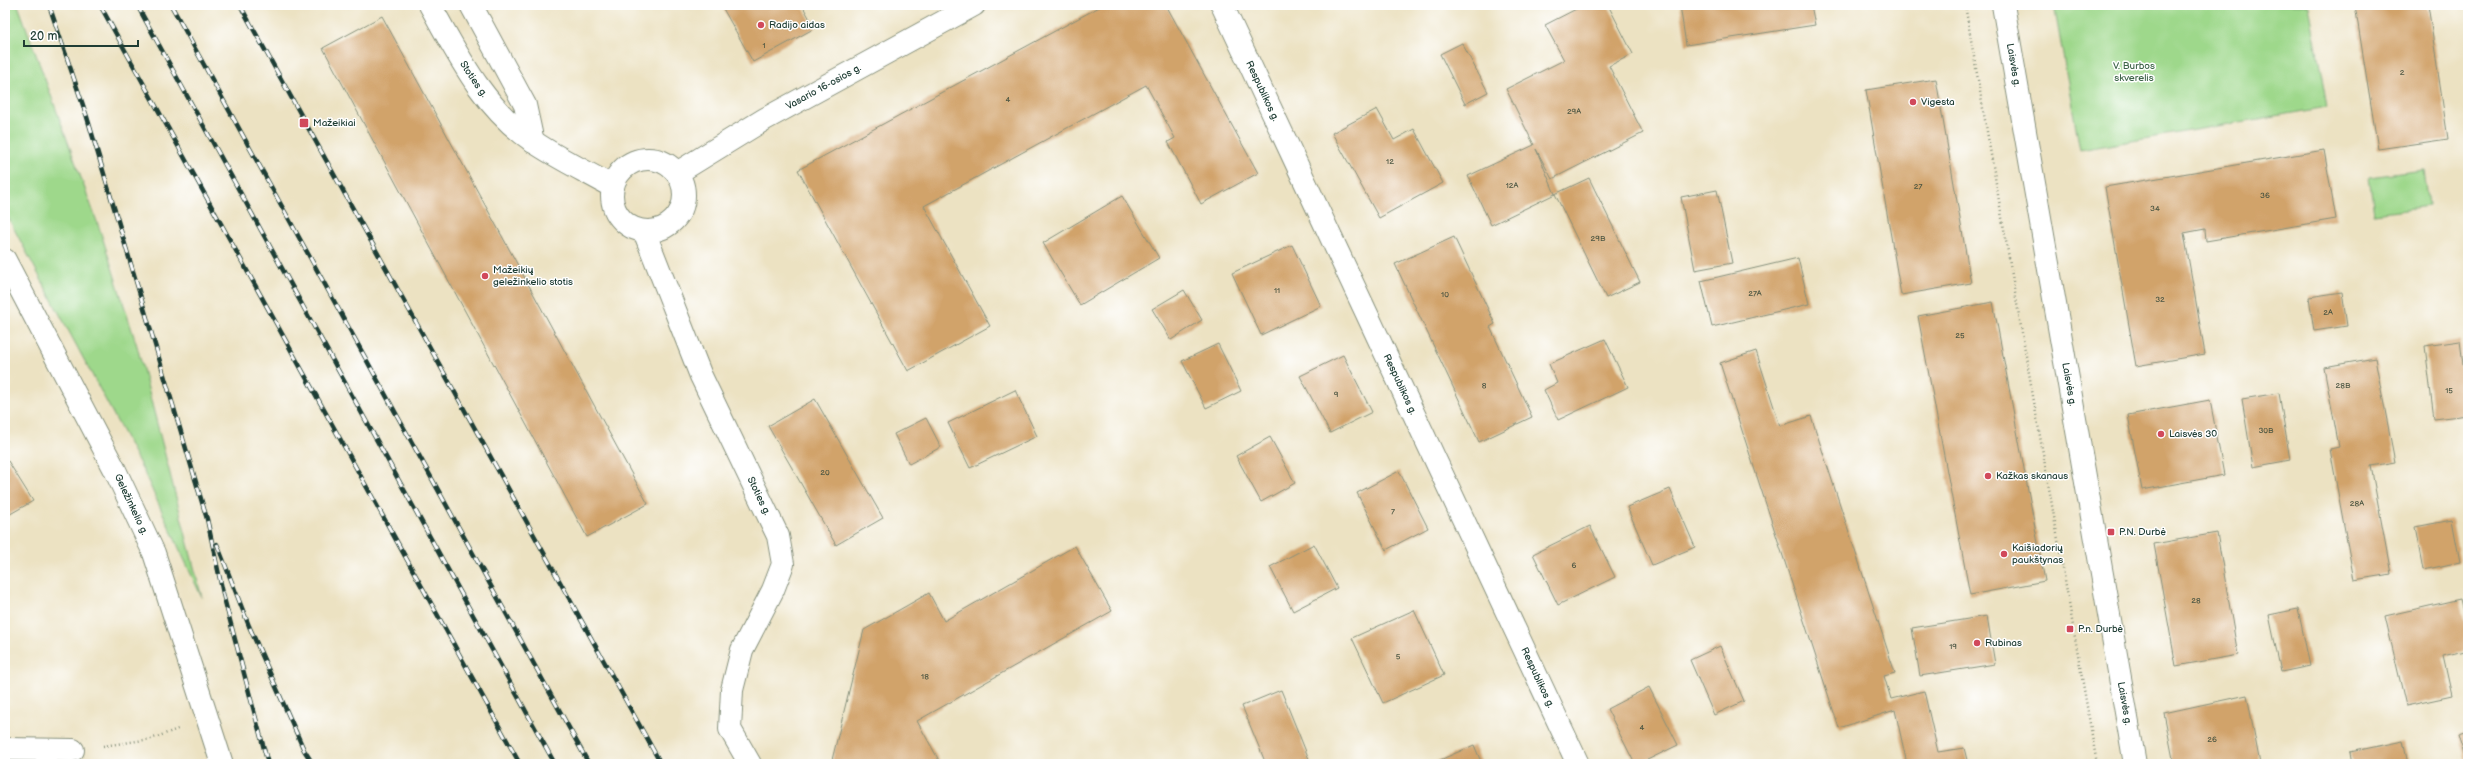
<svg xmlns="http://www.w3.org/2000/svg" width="2473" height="769" font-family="'Balsamiq Sans',sans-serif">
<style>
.green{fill:#9ed88b;stroke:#5e8a60}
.building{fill:#d1a36b}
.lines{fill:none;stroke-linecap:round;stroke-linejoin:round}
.street-casing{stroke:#86907b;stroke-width:24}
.primary-casing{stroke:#86907b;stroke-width:24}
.path{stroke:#86907b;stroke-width:2.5;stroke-dasharray:1 3;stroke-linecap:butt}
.street{stroke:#fff;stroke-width:22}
.primary{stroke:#fff;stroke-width:22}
.rail-casing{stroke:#1f3d34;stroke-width:4.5}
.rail{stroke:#fff;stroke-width:3;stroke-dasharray:9;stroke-linecap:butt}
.poi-dot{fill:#d1495b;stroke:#fff;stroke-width:1.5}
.labels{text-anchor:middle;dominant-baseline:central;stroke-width:3;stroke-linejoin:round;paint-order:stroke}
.number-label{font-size:8px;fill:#4c5642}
.poi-label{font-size:10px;fill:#1f3d34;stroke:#fff;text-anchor:start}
.street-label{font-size:10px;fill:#1f3d34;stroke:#fff}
.park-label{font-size:10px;fill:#3f644a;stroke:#fff}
</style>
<rect width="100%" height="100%" fill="#fff"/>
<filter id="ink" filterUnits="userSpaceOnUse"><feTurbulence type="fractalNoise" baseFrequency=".025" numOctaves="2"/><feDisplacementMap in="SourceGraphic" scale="8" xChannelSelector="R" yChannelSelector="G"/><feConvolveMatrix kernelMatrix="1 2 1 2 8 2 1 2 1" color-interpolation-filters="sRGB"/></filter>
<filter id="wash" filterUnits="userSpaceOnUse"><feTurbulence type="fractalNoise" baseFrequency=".012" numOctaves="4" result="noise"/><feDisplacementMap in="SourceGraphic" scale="16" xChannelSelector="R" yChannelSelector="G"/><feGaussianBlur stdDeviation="0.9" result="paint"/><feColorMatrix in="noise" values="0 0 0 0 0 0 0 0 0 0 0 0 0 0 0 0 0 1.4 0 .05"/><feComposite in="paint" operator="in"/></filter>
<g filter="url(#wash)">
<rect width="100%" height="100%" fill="#ece2c2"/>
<!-- green -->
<path class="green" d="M5,5h13l82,225 37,116 65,252 -60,-130 -137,-256z
M2054,5h255l18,102 -247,43z
M2424,170l5,36 -55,7 -5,-36z"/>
<g id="blocks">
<!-- building -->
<path class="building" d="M721,5h81l13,23 -62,34z
M1103,5h63l92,168 -57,31 -33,-62 7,-4 -29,-53 -222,121 66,120 -82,45 -110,-201z
M1584,5h24l25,49 -24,12 34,67 -91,46 -16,-30 19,45 -64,31 -23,-49 66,-31 -28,-56 58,-29 -19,-35z
M1680,5h131l4,20 -129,20z
M2355,5h73l20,134 -70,10z
M382,16l266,488 -61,33 -264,-489z
M1462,43l26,49 -23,12 -25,-50z
M1936,79l35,204 -70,12 -35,-205z
M1377,109l17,31 20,-11 29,54 -64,35 -47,-85z
M2324,150l12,69 -130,22 -1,-12 -21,4 21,121 -69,12 -31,-179z
M1589,178l51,104 -34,16 -51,-104z
M1717,190l15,73 -37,7 -14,-73z
M1122,196l37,62 -79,47 -37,-62z
M1454,237l41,87 -5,3 42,90 -53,25 -84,-178z
M1292,245l29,61 -60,29 -29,-62z
M1798,258l11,46 -97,23 -11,-46z
M1184,290l18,30 -31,20 -19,-31z
M2342,292l5,34 -33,5 -5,-34z
M1993,302l52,279 -75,14 -52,-279z
M1605,339l23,48 -70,33 -14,-30 13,-7 -8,-19z
M2460,341l3,23h5v51l-34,4 -9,-73z
M1218,344l23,47 -35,17 -24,-47z
M1756,351l24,75 31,-10 84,257 -11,3 7,23 33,-8 14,61 26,-4 4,16h-61l-12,-54 -56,18 -119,-365z
M1343,355l29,57 -42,21 -30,-57z
M2375,358l20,104 -24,4 20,108 -37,6 -24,-131 9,-2 -15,-80z
M1015,390l22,46 -67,32 -22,-45z
M2279,393l11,67 -37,7 -11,-68z
M815,399l68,119 -47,27 -68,-119z
M2210,400l14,75 -82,15 -14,-75z
M926,418l15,29 -32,17 -15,-30z
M1270,437l25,46 -34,19 -25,-46z
M8,461l25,40 -28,16v-54z
M1399,471l29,57 -42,22 -29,-57z
M1670,489l25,58 -43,18 -25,-58z
M2452,520l8,42 -37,8 -8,-43z
M1590,526l25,51 -57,28 -25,-51z
M2217,533l21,122 -62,11 -22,-122z
M1314,544l23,44 -44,23 -23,-44z
M1075,546l37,65 -195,110 24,43h-110l33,-134 65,-37 15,28z
M2460,599l8,34v17l-25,6 9,40 -46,10 -21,-90z
M2298,609l12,57 -29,6 -12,-57z
M1414,610l30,65 -61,28 -31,-65z
M1987,616l8,48 -75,12 -8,-48z
M1720,646l24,55 -30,14 -24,-55z
M1649,687l29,58 -39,19h-4l-28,-55z
M1281,690l30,74h-45l-24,-58z
M2247,695l13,69h-86l-10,-51z
M2468,732v32h-1l-9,-29z
M2403,741l5,23h-56l-2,-12z
M1474,745l8,19h-51z"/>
</g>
</g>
<g filter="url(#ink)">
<use href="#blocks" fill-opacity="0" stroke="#86907b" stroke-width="1"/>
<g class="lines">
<!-- street casing -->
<g class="street-casing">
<g id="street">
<path id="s1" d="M430,5c28,50 54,104 104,137 25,17 53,30 79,45"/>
<path d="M471,5l54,100 8,37"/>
<path id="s2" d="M1222,5l356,759"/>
<circle cx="648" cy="195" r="36"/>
<path id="s3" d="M677,173l88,-54 209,-114"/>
<path id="s4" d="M644,231l57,145 77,160 5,28 -10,26 -31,60 -10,40 -2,39 20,35"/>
<path id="s5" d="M5,260l110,210 39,83 68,211"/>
<path d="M5,749l68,1"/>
</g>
</g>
<!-- primary casing -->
<g class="primary-casing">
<g id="primary">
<path id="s6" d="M2003,5l132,759"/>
</g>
</g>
<!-- path -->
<path class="path" d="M1965,5l132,759
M103,746l48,-7 27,-10"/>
<!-- street -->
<use href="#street" class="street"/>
<!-- primary -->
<use href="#primary" class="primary"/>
<!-- rail casing -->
<g class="rail-casing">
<path id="rail" d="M49,5l38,112 120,402 17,79 44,166
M100,5l420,759
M137,5l418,759
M171,5l418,759
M240,5l421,759
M217,544l32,82 55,124 9,14"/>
</g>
<!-- rail -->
<use href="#rail" class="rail"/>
</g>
</g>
<!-- markers -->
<g class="poi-dot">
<circle cx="761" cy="25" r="4"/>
<circle cx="1913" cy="102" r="4"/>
<rect x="299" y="118" width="10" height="10" rx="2"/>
<circle cx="485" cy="276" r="4"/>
<circle cx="2161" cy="434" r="4"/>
<circle cx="1988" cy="476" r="4"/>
<rect x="2107" y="528" width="8" height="8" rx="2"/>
<circle cx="2004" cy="554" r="4"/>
<rect x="2066" y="625" width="8" height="8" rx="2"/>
<circle cx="1977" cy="643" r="4"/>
</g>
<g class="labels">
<!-- number labels -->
<g class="number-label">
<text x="764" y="45">1</text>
<text x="2402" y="72">2</text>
<text x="1008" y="99">4</text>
<text x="1574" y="111">29A</text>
<text x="1390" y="161">12</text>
<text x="1512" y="185">12A</text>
<text x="1918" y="186">27</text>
<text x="2265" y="195">36</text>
<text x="2155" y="208">34</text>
<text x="1598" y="238">29B</text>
<text x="1277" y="290">11</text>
<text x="1755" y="293">27A</text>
<text x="1445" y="294">10</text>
<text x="2160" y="299">32</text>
<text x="2328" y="312">2A</text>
<text x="1960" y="335">25</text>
<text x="1484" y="385">8</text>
<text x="2343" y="385">28B</text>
<text x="2449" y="390">15</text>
<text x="1336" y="394">9</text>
<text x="2266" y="430">30B</text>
<text x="825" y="472">20</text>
<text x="2357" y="503">28A</text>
<text x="1393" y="511">7</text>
<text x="1574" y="565">6</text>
<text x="2196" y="600">28</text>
<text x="1953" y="646">19</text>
<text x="1398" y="656">5</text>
<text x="925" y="676">18</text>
<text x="1642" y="727">4</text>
<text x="2212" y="739">26</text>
</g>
<!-- poi labels -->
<g class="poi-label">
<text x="769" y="25">Radijo aidas</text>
<text x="1921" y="102">Vigesta</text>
<text x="313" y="123">Mažeikiai</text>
<text x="493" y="270">Mažeikių<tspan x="493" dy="12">geležinkelio stotis</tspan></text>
<text x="2169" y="434">Laisvės 30</text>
<text x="1996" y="476">Kažkas skanaus</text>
<text x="2119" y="532">P.N. Durbė</text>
<text x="2012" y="548">Kaišiadorių<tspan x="2012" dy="12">paukštynas</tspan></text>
<text x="2078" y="629">P.n. Durbė</text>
<text x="1985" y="643">Rubinas</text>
</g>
<!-- street labels -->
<g class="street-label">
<text stroke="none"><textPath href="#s6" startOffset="61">Laisvės g.</textPath></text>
<text stroke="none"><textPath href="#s1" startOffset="86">Stoties g.</textPath></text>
<text stroke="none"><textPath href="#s3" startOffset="170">Vasario 16-osios g.</textPath></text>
<text stroke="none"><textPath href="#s2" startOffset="95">Respublikos g.</textPath></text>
<text stroke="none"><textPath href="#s2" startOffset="419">Respublikos g.</textPath></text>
<text stroke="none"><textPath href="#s6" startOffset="385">Laisvės g.</textPath></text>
<text stroke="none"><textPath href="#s4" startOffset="289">Stoties g.</textPath></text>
<text stroke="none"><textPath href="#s5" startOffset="275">Geležinkelio g.</textPath></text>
<text stroke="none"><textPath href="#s2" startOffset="743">Respublikos g.</textPath></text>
<text stroke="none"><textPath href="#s6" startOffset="709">Laisvės g.</textPath></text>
</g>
<!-- park labels -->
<g class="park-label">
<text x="2134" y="66">V. Burbos<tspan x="2134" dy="12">skverelis</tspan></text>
</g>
</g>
<!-- margin -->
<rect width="2473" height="769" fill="none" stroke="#fff" stroke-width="20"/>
<!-- scale -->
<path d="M24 40v6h114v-6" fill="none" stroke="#1f3d34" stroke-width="2"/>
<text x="30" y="40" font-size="12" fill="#1f3d34" stroke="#ffffff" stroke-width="3" paint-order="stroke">20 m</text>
</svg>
